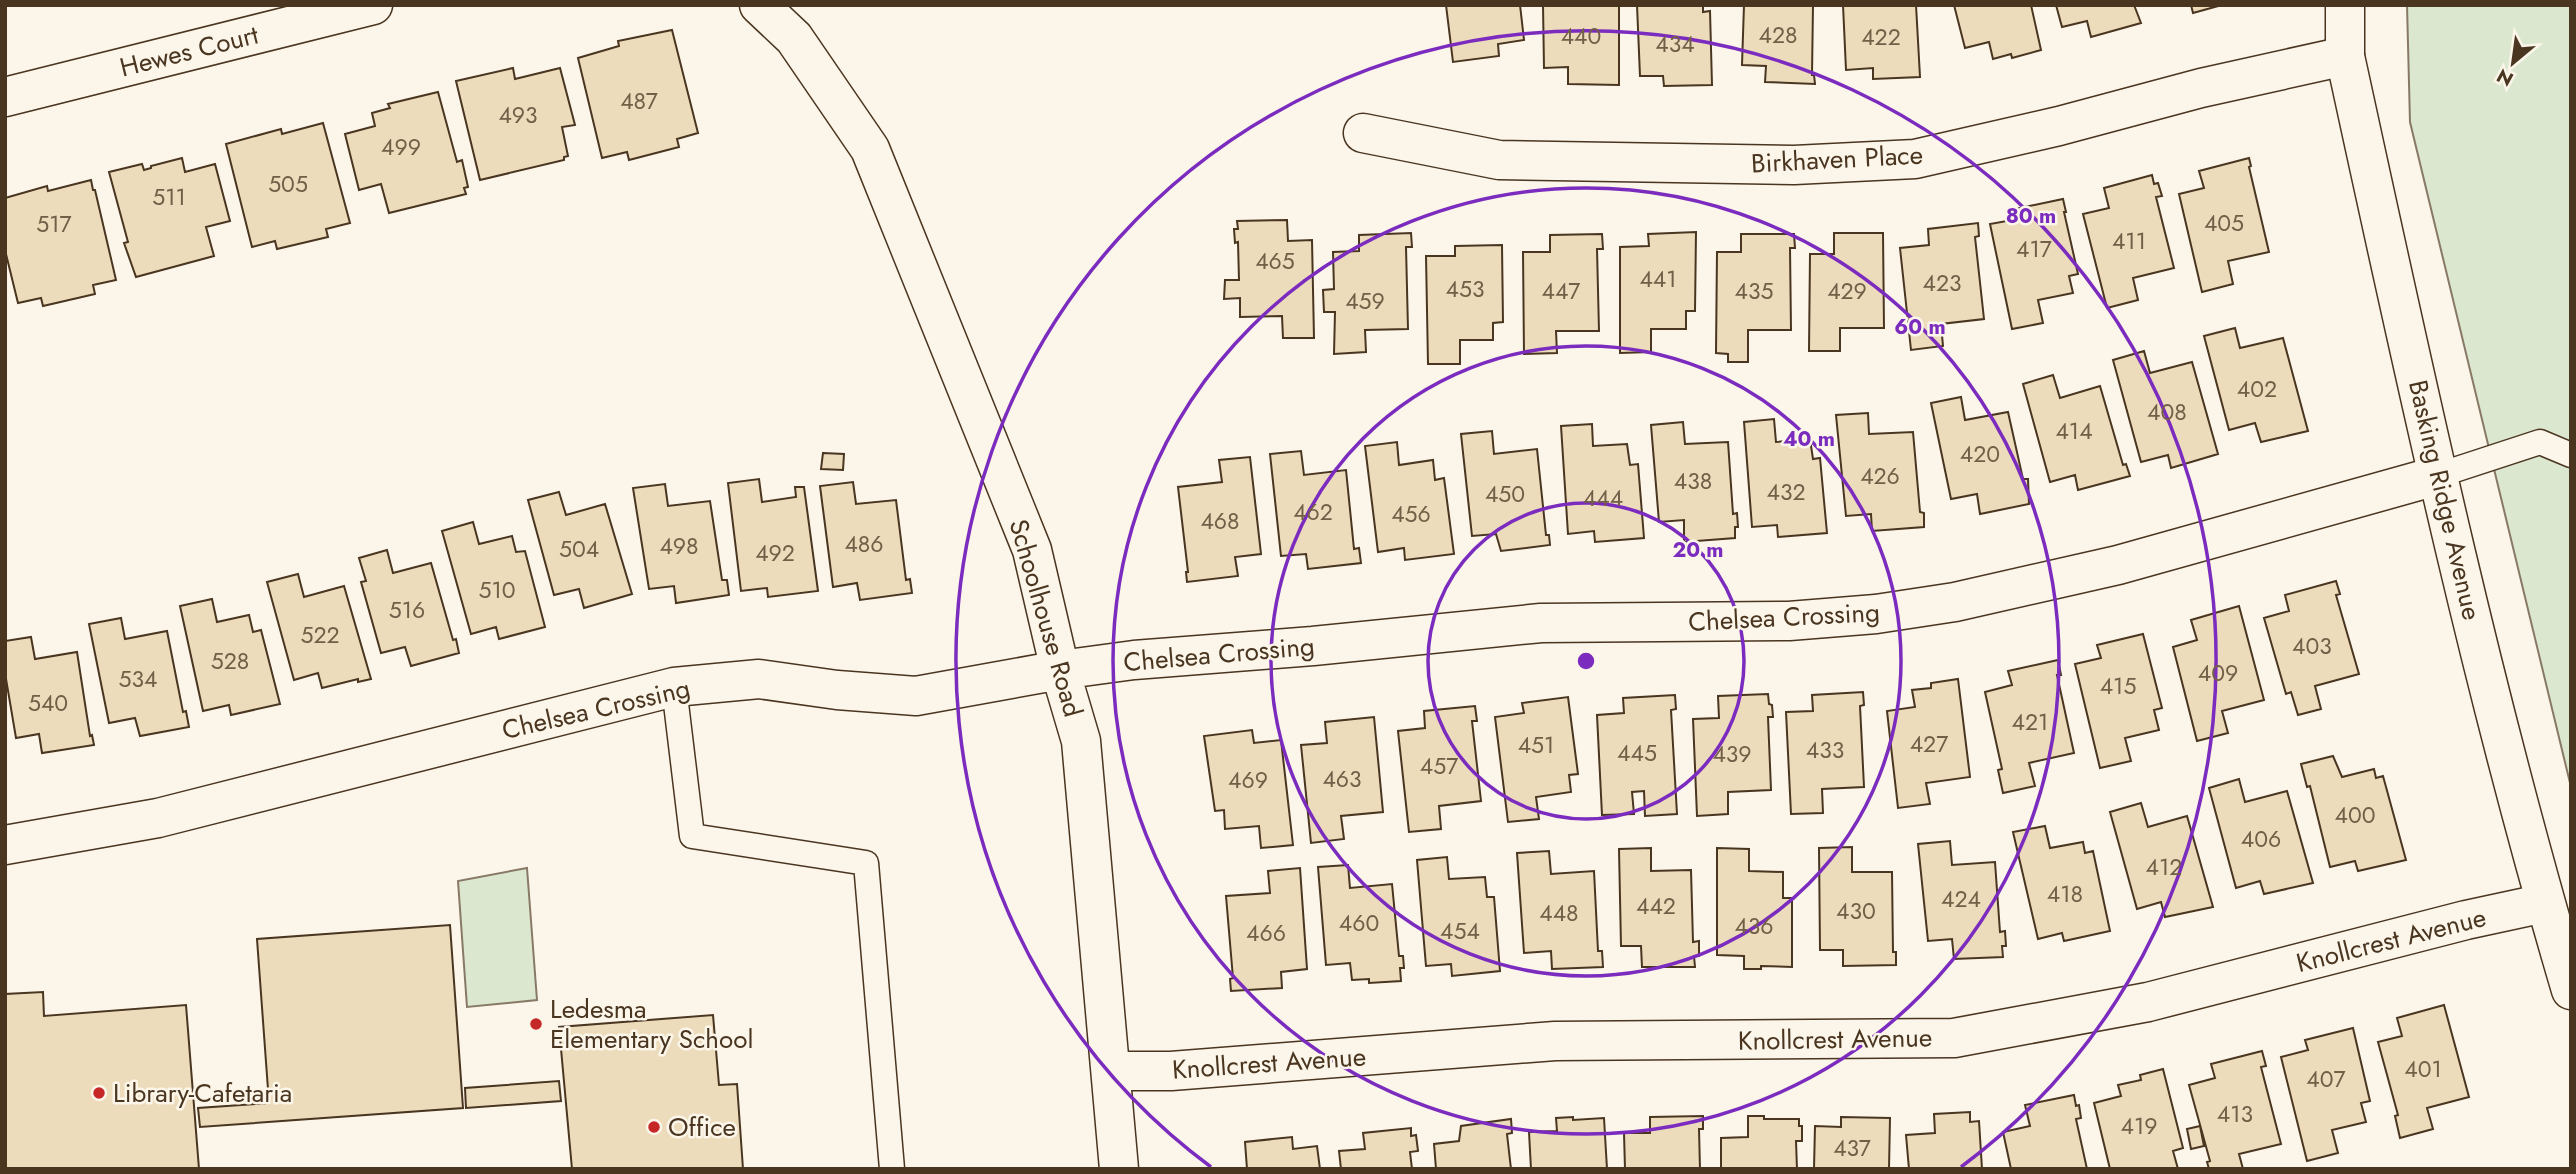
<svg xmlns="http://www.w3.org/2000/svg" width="2576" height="1174" font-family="Jost,sans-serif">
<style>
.green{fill:#dce7d0;stroke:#887966;stroke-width:2}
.building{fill:#ecdcbc;stroke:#4a3520;stroke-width:2}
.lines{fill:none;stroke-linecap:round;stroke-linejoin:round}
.service-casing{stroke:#4a3520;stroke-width:27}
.minor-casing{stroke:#4a3520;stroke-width:41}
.tertiary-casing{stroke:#4a3520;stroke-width:41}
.service{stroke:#fbf6e9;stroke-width:24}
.minor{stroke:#fbf6e9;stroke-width:38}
.tertiary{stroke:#fbf6e9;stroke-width:38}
.ring{fill:none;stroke:#7b2cbf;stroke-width:3.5}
.poi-dot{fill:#c62828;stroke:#fbf6e9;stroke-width:2.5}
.labels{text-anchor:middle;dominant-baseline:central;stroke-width:5;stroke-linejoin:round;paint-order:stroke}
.number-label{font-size:23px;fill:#725f47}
.street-label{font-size:26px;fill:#4a3520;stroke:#fbf6e9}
.poi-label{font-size:26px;fill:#4a3520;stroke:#fbf6e9;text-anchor:start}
.centre{fill:#7b2cbf;stroke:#fbf6e9;stroke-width:3.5}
.ring-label{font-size:21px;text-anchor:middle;font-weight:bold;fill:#7b2cbf;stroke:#fbf6e9;stroke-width:5;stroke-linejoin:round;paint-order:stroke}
</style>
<rect width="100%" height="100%" fill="#fbf6e9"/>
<!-- green -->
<path class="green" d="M2407,5h164v782l-161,-665z
M527,868l10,132 -70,7 -9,-126z"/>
<!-- building -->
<path class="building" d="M1446,5h74l4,35 -26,4 1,12 -46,6z
M1543,5h76v80l-51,-1v-17l-24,1z
M1637,5h66v7l7,-1 2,74 -48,1 -1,-10h-23z
M1744,5h69l-1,70h2l1,9 -50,-2 1,-16 -24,-1z
M1843,5h73l4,72 -47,2v-11l-27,2z
M1954,5h77l10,45 -29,8 -1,-4 -18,5 -4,-17 -24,6z
M2056,5h78l7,18 -50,14 -4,-16 -25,6z
M2191,5h31l-29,8z
M672,30l26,103 -21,6 2,8 -50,13 -2,-8 -25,6 -24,-100 41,-12 -1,-5z
M513,68l2,11 45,-11 15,57 -13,2 6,29 -4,1v3l-84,20 -24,-99z
M438,92l19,70 5,-2 6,27 -4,1 2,6 -77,19 -8,-29 -22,6 -14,-56 30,-8 -3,-13 18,-5 -2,-4z
M323,123l27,100 -24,6 2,8 -51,12 -2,-8 -23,6 -26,-103 55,-15 1,5z
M182,158l3,14 30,-8 15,57 -24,6 8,29 -78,21 -12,-34 4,-1 -19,-70 33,-8 2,6 7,-2v-2z
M2249,158l2,8 -2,1 20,85 -41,9 5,23 -31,8 -23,-98 25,-6 -5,-17z
M2152,175l2,9 4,-1 4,13 -6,1 18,71 -41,10 5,22 -31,8 -24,-94 26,-6 -5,-20z
M91,180l2,10h2l21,90 -23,5 2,9 -52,12 -2,-8 -23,5 -13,-53v-52l42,-12 1,5z
M2063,199l3,13h-2l14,62 -9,2 4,17 -35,7 5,23 -31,6 -22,-105 28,-5 -3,-10z
M1287,220l1,21 24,-1 2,98h-31l-1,-22 -42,1v-19l-16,1 1,-19h14l-1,-38 -3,1 -1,-14h4l-1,-8z
M1978,223l1,13 -4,1 9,82 -43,5 2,22 -32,4 -11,-102 29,-3 -1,-16z
M1696,232l-1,79h-9v18h-35v23l-31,1v-106l29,-1 -1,-12z
M1411,233l1,14h-6l2,82 -43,1 1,22 -32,2 1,-42h-11l-1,-22 11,-1 -1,-37 26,-1v-16z
M1834,233h49l1,95h-44v23h-31l1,-97h24z
M1602,234l1,15h-6l2,82h-43l1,22 -33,1 -1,-102h27v-17z
M1741,234h53l1,14h-5l1,82h-43v32h-20v-8l-12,-1 1,-101h24z
M1502,245l1,77 -10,1v17h-33v24h-32l-2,-108h29v-10z
M2235,328l5,20 43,-10 25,93 -47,11 -6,-19 -26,7 -25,-94z
M2144,351l6,22 42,-11 26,92 -47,14 -3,-13 -27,7 -28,-102z
M2053,375l7,23 40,-12 23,79 3,-1 4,12 -52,14 -3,-15 -25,7 -27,-98z
M1961,397l4,23 43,-8 15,67h5l1,25 -49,10 -3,-20 -26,5 -20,-96z
M1868,413l1,21 44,-2 7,80 4,1v14l-52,4 -1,-17 -25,2 -10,-101z
M1774,419l2,23 34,-3 3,20 7,-1 7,75 -49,4 -1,-12 -25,2 -8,-105z
M1683,422l2,22 43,-2 5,72 4,-1 1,14h-3v11l-51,4v-22l-25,2 -8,-97z
M1592,424l1,22 34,-2 3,21 8,-1 6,74 -49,4 -1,-11 -26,3 -7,-108z
M1492,431l2,23 43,-5 9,86h3l1,10 -49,6 -5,-17 -24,2 -11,-102z
M1397,442l2,23 34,-5 2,20 9,-2 10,76 -49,6 -1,-12 -26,4 -13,-106z
M1301,451l3,24 42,-5 8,79 5,-1 2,15 -53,6 -2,-15 -25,2 -11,-102z
M823,453l21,1 -1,16 -22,-1z
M1250,457l11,97 -26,3 3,19 -51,6 -1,-10h2l-10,-85 44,-5 -3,-22z
M759,479l3,23 34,-5 -1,-10h9l14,104 -50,6 -1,-9 -26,3 -13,-108z
M853,482l3,22 40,-4 10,80 4,-1 2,14 -52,7 -3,-17 -24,4 -13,-101z
M665,484l3,22 42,-5 12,79h5l2,15 -53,8 -2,-17 -25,3 -16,-101z
M559,492l7,23 39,-11 27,90 -48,14 -5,-19 -25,6 -26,-95z
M473,522l6,22 33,-8 4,16 9,-1 20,76 -46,12 -3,-12 -25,7 -29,-103z
M387,550l6,23 38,-10 22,77 3,-1 3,14 -48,13 -6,-19 -24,6 -20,-71 5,-1 -7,-23z
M298,574l6,23 40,-11 27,93 -13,3v-3l-36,9 -4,-15 -24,7 -27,-98z
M2336,581l4,13 -4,1 23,79 -44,12 6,23 -23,6 -7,-23 -5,2 -22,-76 25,-7 -4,-16z
M212,599l5,23 32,-7 4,17 8,-2 19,74 -49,11 -2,-10 -26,6 -23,-105z
M2239,606l25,94 -42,11 6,22 -31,8 -24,-94 24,-7 -6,-20z
M121,618l4,21 42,-8 16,81 3,-1 3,16 -49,9 -5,-18 -26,5 -20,-99z
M2143,634l19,74 -8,2 5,20 -34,8 6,23 -31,7 -25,-104 26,-6 -4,-13z
M31,637l4,22 42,-7 13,84 2,-1 2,10 -52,8 -3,-19 -23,4 -11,-65v-32z
M2058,660l3,15h-4l17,78 -45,10 6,23 -32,7 -5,-23 4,-1 -17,-77 27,-7 -4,-14z
M1958,679l12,98 -44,6 4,21 -32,4 -11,-97 28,-4 -3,-17 19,-2v-5z
M1863,692l1,13 -4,1 4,81 -42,2 1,24 -32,1 -5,-102 27,-1 -1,-16z
M1768,694l1,10 3,1 1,12h-5l3,73 -43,2v22l-31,2 -4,-97 26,-1 -1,-22z
M1675,695l1,14 -5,1 6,104 -32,2 -1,-25 -12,1 2,22 -32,1 -5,-100 27,-2 -1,-15z
M1568,697l10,77 -9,1 2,17 -35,5 3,22 -31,3 -13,-105 29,-4 -2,-10z
M1475,706l2,15h-5l9,80 -42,5 2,23 -32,3 -11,-101 27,-3 -1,-17z
M1374,717l9,95 -42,4 3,23 -33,4 -10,-98 26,-2 -2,-21z
M1252,730l2,13 27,-3 12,105 -32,3 -2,-22 -34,3 -1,-19 -9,1 -11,-75z
M2333,756l9,21 32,-8 2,9 7,-2 23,84 -48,11 -3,-10 -25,6 -20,-81 -3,1 -6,-23z
M2239,779l6,23 42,-11 26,92 -49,11 -4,-13 -24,7 -27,-100z
M2141,803l7,24 39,-11 26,91 -48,10 -4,-15 -24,7 -27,-97z
M2045,826l5,22 33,-6 2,11 8,-2 17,80 -46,10 -2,-8 -24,6 -25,-107z
M1950,841l2,24 43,-3 5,70 5,-1 1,15h-4l1,11 -49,2 -2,-20 -24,2 -10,-97z
M1852,847v25h40l1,80h3v13l-53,1v-16h-23l-1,-102z
M1651,848v23l40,-1 2,72 6,-1v15h-5l1,11h-53l-1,-21h-20l-2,-97z
M1717,848l32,1v22l34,1v26h9v69l-31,-1v3h-17v-13l-27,-1z
M1549,851l2,23 43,-3 4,80h4l1,16 -51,2 -1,-18 -27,2 -7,-100z
M1447,857l2,22 36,-2 2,20h7l6,74 -48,5 -1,-12 -25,2 -9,-106z
M1348,865l2,23 42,-4 7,72h4l1,12h-4l1,13 -32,2v-4l-17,1 -2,-17 -24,2 -8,-98z
M1300,868l7,101 -26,3 1,16 -51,3 -1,-12 3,-1 -7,-82 44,-3 -2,-22z
M450,925l13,183 -263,19 -2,-19 71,-5 -12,-164z
M43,992l1,24 142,-11 13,164h-194v-175z
M2444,1005l25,92 -42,11 6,21 -33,9 -5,-22 3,-1 -20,-73 24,-6 -5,-18z
M713,1015l6,70 18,-1 6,85h-171l-13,-142z
M2353,1028l17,73 -9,2 5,19 -34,8 6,23 -31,8 -26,-104 27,-7 -3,-10z
M2262,1051l4,15 -5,1 20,77 -42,10 4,15h-34l-2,-7 3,-1 -21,-76 26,-7 -4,-14z
M2163,1069l20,79 -10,3 5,18h-68l-16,-66 27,-7 -3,-11 23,-5 -1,-5z
M559,1081l2,20 -95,7 -1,-20z
M2074,1095l2,11 3,-1 2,13 -5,1 11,50h-76l-8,-37 27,-6 -5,-21z
M1970,1112v10l9,-1 3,48h-73l-3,-34 29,-2 -1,-19z
M1703,1116v13h-4l1,40h-75l-1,-36h26v-16z
M1748,1116h16v3h35v7h3v15h-6l1,28h-76v-31l27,-1z
M1573,1117v3l31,-2 3,51h-76l-2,-37 28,-1 -1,-13z
M1841,1117l49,1 -1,51h-75l1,-43 26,1z
M1511,1119l1,14 -5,1 4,35h-75l-2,-25 25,-3 2,-15z
M2200,1126l4,20 -13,3 -4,-20z
M1411,1128v8l5,-1 2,16 -8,1 2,17h-71l-2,-18 26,-2 -2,-16z
M1292,1137l1,12 24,-3 3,23h-73l-2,-27z"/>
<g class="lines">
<!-- service casing -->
<g class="service-casing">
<path id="service" d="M2436,476l104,-34 31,13
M674,687l18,149 174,27 26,306"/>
</g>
<!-- minor casing -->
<g class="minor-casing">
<path id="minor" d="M759,5l35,33 76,111 162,401 28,120 21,71 38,428
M5,97l368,-92
M1363,133l136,27 295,5 121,-6 144,-33 142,-38 144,-32
M5,845l153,-27 516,-131 85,-8 78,11 79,6 144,-26 74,-10 179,-14 228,-23 248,-2 87,-7 79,-12 163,-37 318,-89
M1111,1071h60l384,-30 399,-3 194,-36 318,-82 79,-17"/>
</g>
<!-- tertiary casing -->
<g class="tertiary-casing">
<path id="tertiary" d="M2345,5v51c68,313 135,627 226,934"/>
</g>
<!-- service -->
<use href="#service" class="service"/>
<!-- minor -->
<use href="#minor" class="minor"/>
<!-- tertiary -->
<use href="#tertiary" class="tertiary"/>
</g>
<!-- distance rings -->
<g class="ring">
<circle cx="1586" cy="661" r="158"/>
<circle cx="1586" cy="661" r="315"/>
<circle cx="1586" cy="661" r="473"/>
<path d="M1211 1167A630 630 0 1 1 1961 1167"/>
</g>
<!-- markers -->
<g class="poi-dot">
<circle cx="536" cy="1024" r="7"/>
<circle cx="99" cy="1093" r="7"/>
<circle cx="654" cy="1127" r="7"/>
</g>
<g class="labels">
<!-- number labels -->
<g class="number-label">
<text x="1778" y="35">428</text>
<text x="1581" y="36">440</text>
<text x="1881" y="37">422</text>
<text x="1675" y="44">434</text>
<text x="639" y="101">487</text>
<text x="518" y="115">493</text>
<text x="401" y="147">499</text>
<text x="288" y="184">505</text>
<text x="169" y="197">511</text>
<text x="2224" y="223">405</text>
<text x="54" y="224">517</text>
<text x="2129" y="241">411</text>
<text x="2034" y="249">417</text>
<text x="1275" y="261">465</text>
<text x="1658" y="279">441</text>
<text x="1942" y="283">423</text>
<text x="1465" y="289">453</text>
<text x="1561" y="291">447</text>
<text x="1754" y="291">435</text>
<text x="1847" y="291">429</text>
<text x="1365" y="301">459</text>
<text x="2257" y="389">402</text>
<text x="2167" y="412">408</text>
<text x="2074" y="431">414</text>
<text x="1980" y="454">420</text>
<text x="1880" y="476">426</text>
<text x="1693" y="481">438</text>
<text x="1786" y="492">432</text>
<text x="1505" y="494">450</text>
<text x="1603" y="498">444</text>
<text x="1313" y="512">462</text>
<text x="1411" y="514">456</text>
<text x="1220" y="521">468</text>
<text x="864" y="544">486</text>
<text x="679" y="546">498</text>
<text x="579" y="549">504</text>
<text x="775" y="553">492</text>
<text x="497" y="590">510</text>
<text x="407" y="610">516</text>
<text x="320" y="635">522</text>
<text x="2312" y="646">403</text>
<text x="230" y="661">528</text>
<text x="2218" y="673">409</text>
<text x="138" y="679">534</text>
<text x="2118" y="686">415</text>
<text x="48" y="703">540</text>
<text x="2030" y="722">421</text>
<text x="1929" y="744">427</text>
<text x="1536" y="745">451</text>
<text x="1825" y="750">433</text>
<text x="1637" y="753">445</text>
<text x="1732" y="754">439</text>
<text x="1439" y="766">457</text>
<text x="1342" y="779">463</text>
<text x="1248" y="780">469</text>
<text x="2355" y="815">400</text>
<text x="2261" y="839">406</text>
<text x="2164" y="867">412</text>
<text x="2065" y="894">418</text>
<text x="1961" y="899">424</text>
<text x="1656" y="906">442</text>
<text x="1856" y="911">430</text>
<text x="1559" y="913">448</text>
<text x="1359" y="923">460</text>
<text x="1754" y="926">436</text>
<text x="1460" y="931">454</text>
<text x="1266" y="933">466</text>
<text x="2423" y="1069">401</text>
<text x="2326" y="1079">407</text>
<text x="2235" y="1114">413</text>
<text x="2139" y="1126">419</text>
<text x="1852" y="1148">437</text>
</g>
<!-- street labels -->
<g class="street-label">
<text transform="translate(189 51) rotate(-14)">Hewes Court</text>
<text transform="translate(1837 159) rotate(-3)">Birkhaven Place</text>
<text transform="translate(2445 500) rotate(77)">Basking Ridge Avenue</text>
<text transform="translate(1784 617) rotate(-3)">Chelsea Crossing</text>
<text transform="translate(1046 618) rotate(74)">Schoolhouse Road</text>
<text transform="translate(1219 654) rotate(-5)">Chelsea Crossing</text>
<text transform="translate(596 709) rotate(-13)">Chelsea Crossing</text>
<text transform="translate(2391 940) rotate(-14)">Knollcrest Avenue</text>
<text transform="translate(1835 1039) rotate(-1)">Knollcrest Avenue</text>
<text transform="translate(1269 1063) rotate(-4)">Knollcrest Avenue</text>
</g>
<!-- poi labels -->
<g class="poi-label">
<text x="550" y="1009">Ledesma<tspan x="550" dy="30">Elementary School</tspan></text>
<text x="113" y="1093">Library-Cafetaria</text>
<text x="668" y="1127">Office</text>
</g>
</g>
<circle cx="1586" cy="661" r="10" class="centre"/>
<g class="ring-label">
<text x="2031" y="223">80 m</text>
<text x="1920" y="334">60 m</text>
<text x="1809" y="446">40 m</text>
<text x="1698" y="557">20 m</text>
</g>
<!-- border -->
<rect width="2576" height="1174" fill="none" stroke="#4a3520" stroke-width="14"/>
<!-- north arrow -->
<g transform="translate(2513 63) rotate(209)" stroke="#fbf6e9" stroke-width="5" paint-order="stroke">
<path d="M0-5L12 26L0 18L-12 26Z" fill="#4a3520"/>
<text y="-10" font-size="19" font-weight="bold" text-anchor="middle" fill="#4a3520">N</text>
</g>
</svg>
